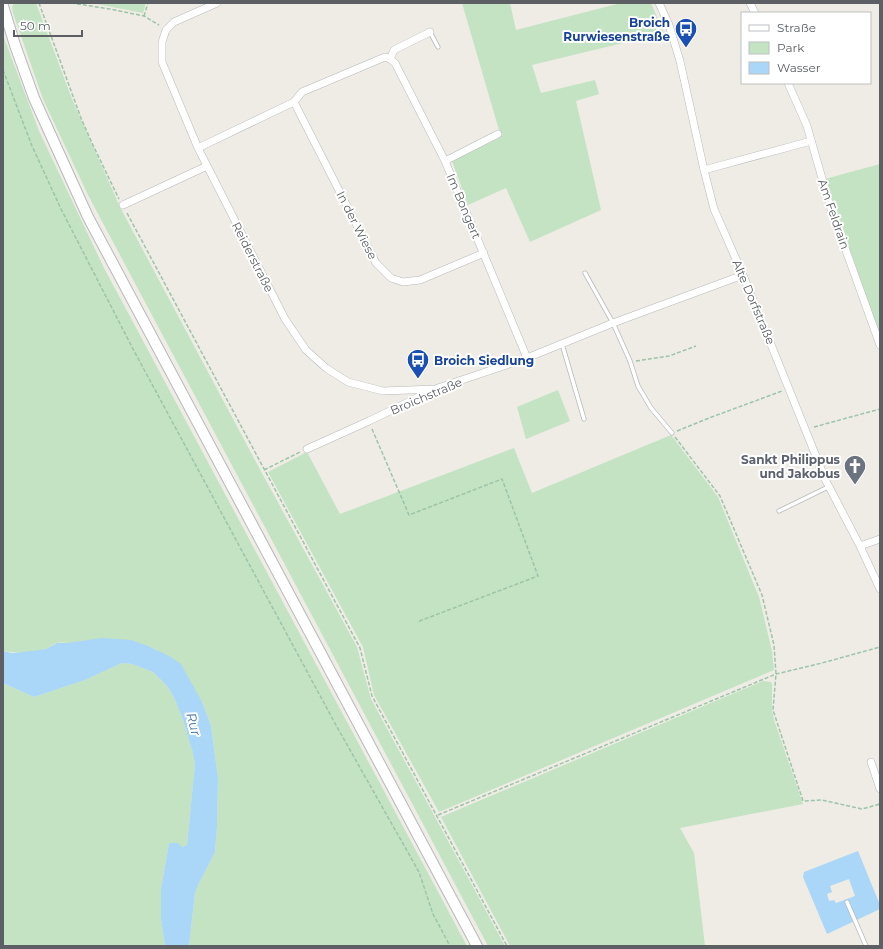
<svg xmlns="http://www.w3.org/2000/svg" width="883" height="949" font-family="Montserrat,sans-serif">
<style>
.green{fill:#c3e3c3}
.water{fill:#aad6f8;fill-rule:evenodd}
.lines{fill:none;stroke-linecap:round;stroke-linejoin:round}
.lane-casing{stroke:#b7babd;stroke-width:5}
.street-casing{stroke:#b7babd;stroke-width:8}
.secondary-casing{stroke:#b6b9bd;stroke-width:12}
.path{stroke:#9cc4a8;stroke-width:1.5;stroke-dasharray:4 2;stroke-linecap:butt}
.lane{stroke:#fff;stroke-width:3.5}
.street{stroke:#fff;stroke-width:7}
.secondary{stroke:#fff;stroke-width:10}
.labels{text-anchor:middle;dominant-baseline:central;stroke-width:4;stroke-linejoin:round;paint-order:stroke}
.transit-label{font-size:12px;font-weight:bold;fill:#164399;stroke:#fff;text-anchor:end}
.street-label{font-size:12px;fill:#5c6064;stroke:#fff}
.worship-label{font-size:12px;font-weight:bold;fill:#5b616d;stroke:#fff;text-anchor:end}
.water-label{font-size:13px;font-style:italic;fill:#4878a9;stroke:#fff}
</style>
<rect width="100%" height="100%" fill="#eeece4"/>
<!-- green -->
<path class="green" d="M14,3h22l36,96 49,110 142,266 94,172 14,52 134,247h-17l-400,-751 -45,-96 -30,-86 -1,-6z
M92,3h54l-3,10z
M462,3h48l6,27 105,-27h30l13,30 -132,32 9,28 54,-13 4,14 -23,7 25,109 -71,32 -24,-54 -38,17 -16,-44 49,-24z
M3,35l36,96 65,137 363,678h-278l6,-53 4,-10 16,-31 2,-25 1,-49 -7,-52 -9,-24 -45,-52c-29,-14 -57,-11 -88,-7 -4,0 -8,-1 -12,0 -4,1 -7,4 -11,6 -13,4 -30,4 -43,2z
M880,164v171l-55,-156z
M558,390l12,31 -44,18 -9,-32z
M671,435l47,62 41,100 13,54 2,19 -335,142 -65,-117 -11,-48 -95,-175 39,-20 33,62 174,-66 18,45z
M122,663l10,1 21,8 14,14 7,11 9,23 9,30 3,14 -8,81 -5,2 -13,-4 -8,46v30l4,27h-162v-263l31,14 51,-17z
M763,681l8,1 1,2v25l2,11 29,84 -123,24 14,25 11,93h-31l-8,-1 -4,1h-152l-69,-129z"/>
<!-- water -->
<path class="water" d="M102,638l29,2 17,6 21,10 12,8 21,38 9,24 7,52 -1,49 -2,25 -16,31 -4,10 -6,53h-24l-4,-27v-30l8,-46h9l4,4 5,-2 8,-81 -3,-14 -9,-30 -9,-23 -7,-11 -14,-14 -21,-8 -10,-1 -37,17 -51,17 -31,-14v-32l9,2 20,-2 14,-2 11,-6h10z
M858,851l22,54v4l-53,25 -24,-57 1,-5zM849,879l6,17 -19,7 -2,-3 -5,1 -2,-7 5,-2 -2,-6z"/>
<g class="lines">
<!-- lane casing -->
<g class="lane-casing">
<path id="lane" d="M430,32l8,15
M585,273l28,50 17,38 8,25 13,22 21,25
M562,344l22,75
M779,511l49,-24
M847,902l19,44"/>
</g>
<!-- street casing -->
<g class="street-casing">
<path id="street" d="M217,3l-43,19 -8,8 -4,12v20l36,86 87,171 21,31 20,18 22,14 35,9 52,-2
M659,3l10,22 11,36 24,109 10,39 29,66 83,206 34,65 20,43
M750,3l5,10
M390,59l4,-9 36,-18
M788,83l19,43 23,80 50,139
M294,102l82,161 15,15 12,4 17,-2 64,-27
M198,148l96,-46 8,-10 83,-35 5,2 5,4 50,98 82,197
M445,161l53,-27
M704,170l107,-29
M123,205l84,-39
M307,449l62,-28 66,-32 92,-31 86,-35 130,-48
M860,546l20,-7
M871,762l9,27"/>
</g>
<!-- secondary casing -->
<g class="secondary-casing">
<path id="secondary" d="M3,6l12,39 19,53 54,119 389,729"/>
</g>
<!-- path -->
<path class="path" d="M39,3l42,115 11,25 27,56
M71,3l39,6 34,7 15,9
M144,16l4,-13
M3,70l29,76 29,63 72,140 204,378 82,145 14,42 17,32
M127,213l233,435 12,48 135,250
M636,361l33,-5 27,-10
M814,427l66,-18
M372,429l37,86 93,-36 36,97 -121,46
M677,431l32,-13 73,-27
M675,437l45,59 42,99 12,50 2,29 -3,36 30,91 19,-1 40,9 18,-5
M264,470l36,-18
M438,815l338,-141 46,-11 58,-16"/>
<!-- lane -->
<use href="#lane" class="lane"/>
<!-- street -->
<use href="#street" class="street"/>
<!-- secondary -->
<use href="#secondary" class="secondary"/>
</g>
<!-- icons -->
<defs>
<g id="bus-pin" transform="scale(1.15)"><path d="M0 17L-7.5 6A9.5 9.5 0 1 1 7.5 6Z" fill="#1a4fb4" stroke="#fff"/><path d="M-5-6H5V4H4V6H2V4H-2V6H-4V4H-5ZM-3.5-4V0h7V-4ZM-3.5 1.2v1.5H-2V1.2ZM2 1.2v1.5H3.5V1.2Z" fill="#fff"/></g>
<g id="church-pin" transform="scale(1.15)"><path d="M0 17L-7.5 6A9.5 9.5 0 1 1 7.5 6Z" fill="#6b7280" stroke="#fff"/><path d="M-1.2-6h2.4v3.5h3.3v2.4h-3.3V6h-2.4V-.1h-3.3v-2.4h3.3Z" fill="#fff"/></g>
</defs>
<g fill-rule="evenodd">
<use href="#bus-pin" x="686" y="29"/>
<use href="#bus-pin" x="418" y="360"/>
<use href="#church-pin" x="855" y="466"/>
</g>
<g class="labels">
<!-- transit labels -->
<g class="transit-label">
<text x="670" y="22">Broich<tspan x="670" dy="14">Rurwiesenstraße</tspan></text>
<text x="434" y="360" text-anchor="start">Broich Siedlung</text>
</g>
<!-- street labels -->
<g class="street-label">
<text transform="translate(464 206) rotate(67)">Im Bongert</text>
<text transform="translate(834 214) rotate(71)">Am Feldrain</text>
<text transform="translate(357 225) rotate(63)">In der Wiese</text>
<text transform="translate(253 257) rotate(63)">Reiderstraße</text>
<text transform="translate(754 302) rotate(67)">Alte Dorfstraße</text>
<text transform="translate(426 396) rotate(-23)">Broichstraße</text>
</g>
<!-- worship labels -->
<g class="worship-label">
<text x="840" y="459">Sankt Philippus<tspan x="840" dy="14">und Jakobus</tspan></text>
</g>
<!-- water labels -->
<g class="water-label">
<text transform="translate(194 724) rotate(75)">Rur</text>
</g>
</g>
<!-- border -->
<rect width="883" height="949" fill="none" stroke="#5c6064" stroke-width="8"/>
<!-- legend -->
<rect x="741" y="12" width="130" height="72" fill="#ffffff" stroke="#bebfc1"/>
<rect x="749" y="25" width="20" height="6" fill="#ffffff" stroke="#bebfc1"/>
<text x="777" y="32" font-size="12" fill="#5c6064">Straße</text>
<rect x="749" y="42" width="20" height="12" fill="#c3e3c3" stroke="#bebfc1"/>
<text x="777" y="52" font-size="12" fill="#5c6064">Park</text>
<rect x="749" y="62" width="20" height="12" fill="#aad6f8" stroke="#bebfc1"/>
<text x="777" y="72" font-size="12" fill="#5c6064">Wasser</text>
<!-- scale -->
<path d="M14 30v6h68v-6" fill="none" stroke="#5c6064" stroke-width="2"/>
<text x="20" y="30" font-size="12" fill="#5c6064" stroke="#ffffff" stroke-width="3" paint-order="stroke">50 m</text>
</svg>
